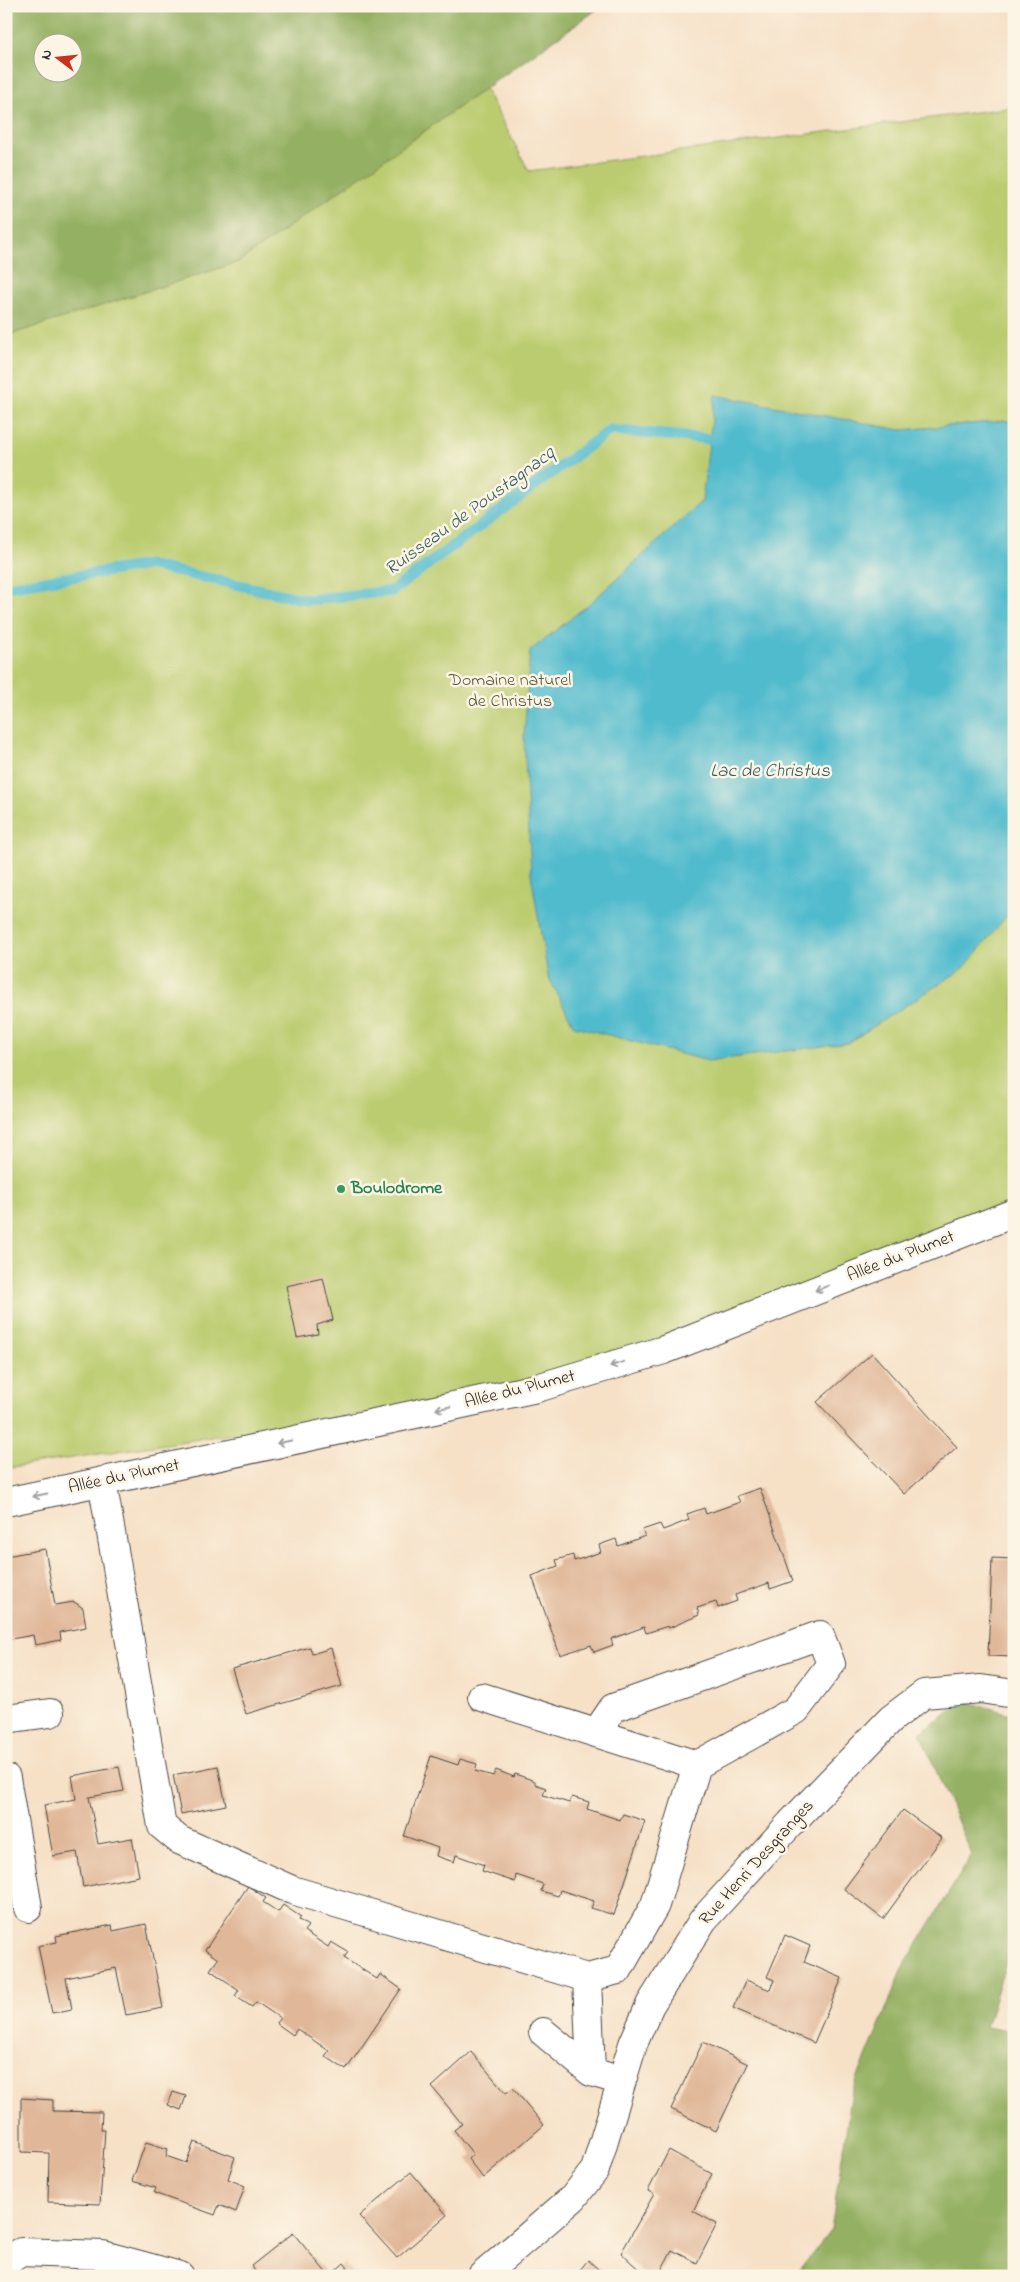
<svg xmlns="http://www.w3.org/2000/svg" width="1020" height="2282" font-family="'Indie Flower',sans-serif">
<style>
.green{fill:#bbcc6f;stroke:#737c4d}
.forest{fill:#94b062;stroke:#606e46;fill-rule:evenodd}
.water{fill:#51bbce;stroke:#3e737c}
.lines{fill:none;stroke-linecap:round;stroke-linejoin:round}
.stream{stroke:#51bbce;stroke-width:11}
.building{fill:#e0b799}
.minor-casing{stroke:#494642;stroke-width:30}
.minor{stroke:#fff;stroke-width:28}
.oneway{stroke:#a0a0a0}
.leisure-dot{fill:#2e9e5b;stroke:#fcf5e5;stroke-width:2}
.labels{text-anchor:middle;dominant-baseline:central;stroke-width:5;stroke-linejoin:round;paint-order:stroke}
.park-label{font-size:18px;fill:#565b3f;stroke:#fcf5e5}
.leisure-label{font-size:18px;font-weight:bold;fill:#27864d;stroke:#fcf5e5;text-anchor:start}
.street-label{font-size:18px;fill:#2b2b2b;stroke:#fcf5e5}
.water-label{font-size:19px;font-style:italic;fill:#385d64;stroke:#fcf5e5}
</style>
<rect width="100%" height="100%" fill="#fcf5e5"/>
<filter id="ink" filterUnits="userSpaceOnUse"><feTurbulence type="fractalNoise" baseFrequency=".02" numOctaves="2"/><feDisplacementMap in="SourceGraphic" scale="10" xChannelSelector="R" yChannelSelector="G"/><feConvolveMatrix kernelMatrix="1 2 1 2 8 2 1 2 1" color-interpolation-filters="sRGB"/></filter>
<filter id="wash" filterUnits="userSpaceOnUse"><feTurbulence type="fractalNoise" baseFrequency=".0096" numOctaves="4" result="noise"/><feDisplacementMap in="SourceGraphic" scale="20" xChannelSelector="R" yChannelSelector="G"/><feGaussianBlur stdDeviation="1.12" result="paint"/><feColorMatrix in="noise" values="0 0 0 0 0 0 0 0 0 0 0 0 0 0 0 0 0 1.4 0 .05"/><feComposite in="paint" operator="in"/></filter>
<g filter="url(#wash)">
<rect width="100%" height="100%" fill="#f6e1c7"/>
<!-- green -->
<path class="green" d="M463,47l66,124 485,-64v1105l-477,176 -531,80v-1323z"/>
<!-- forest -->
<path class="forest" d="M6,6h596l-363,256 -233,74zM42,42h30v30h-30z
M965,1701l49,14v221l-28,91 28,5v244h-219l36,-46 21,-139 52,-125 68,-111 -52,-122z"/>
<!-- water -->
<path class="water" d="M715,395l186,35 113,-10v487l-50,61 -116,75 -140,18 -134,-35 -26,-50 -17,-102 -7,-136 6,-87 59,-47 113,-103z"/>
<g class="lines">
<!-- stream -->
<path class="stream" d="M6,587l142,-22 159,35 85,-9 218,-161 100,9 14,4
M1010,2276l4,-8"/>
</g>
<g id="blocks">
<!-- building -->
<path class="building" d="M323,1278l10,42 -16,5 1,9 -21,4 -11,-52z
M872,1353l85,94 -53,47 -87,-92z
M760,1488l33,93 -23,8 -1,-6 -34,12 2,6 -19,7 -2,-6 -19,6 2,7 -30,13 -1,-2 -22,7 -2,-6 -33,12 2,6 -19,7 -3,-7 -31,10 -28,-79 26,-10 -2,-6 17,-5 1,6 27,-9 -2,-7 17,-6 2,7 27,-10 -3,-6 18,-6 3,6 26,-10 -2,-6 17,-6 2,6 34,-12 -3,-6z
M45,1549l10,56 19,-3 9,6 3,19 -26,5 1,8 -26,5 -2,-10 -27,5v-33l4,-1 -4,-21v-29z
M992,1558l22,1v98l-26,-1z
M310,1647l2,7 19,-6 11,38 -96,28 -14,-45z
M431,1756l27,9 2,-6 17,5 -2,7 18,5 3,-6 18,7 1,-3 20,7v3l11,4 -3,7 26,8 3,-6 17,5 -2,7 33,11 3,-6 22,7 -31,94 -23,-7 3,-7 -34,-11 -2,6 -17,-5 2,-7 -27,-9 -1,7 -33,-11 2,-6 -28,-10 -2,7 -18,-6 2,-8 -34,-12z
M218,1766l8,39 -45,9 -8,-39z
M119,1767l5,24 -35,6 9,47 34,-6 7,38 -56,11 -6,-35 -24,4 -9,-51 32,-6 -4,-23z
M903,1810l39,28 -59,81 -39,-30z
M248,1886l18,12 -3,4 15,10 5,-7 18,12 -2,3 9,6 -4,5 24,16 3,-5 17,10 -4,6 33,21 3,-5 21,15 -55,81 -21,-14 4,-5 -32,-22 -4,6 -17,-12 4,-5 -24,-16 -4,5 -17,-11 4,-6 -29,-20 8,-11 -13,-9z
M146,1924l17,84 -37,7 -10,-47 -50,10 6,31 -20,4 -14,-67 19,-4 -1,-6 56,-11 1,6z
M785,1935l25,11 -6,16 38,16 -28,65 -81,-35 13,-28 24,10 4,-10 -7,-3z
M703,2042l45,22 -32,67 -45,-22z
M471,2052l35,41 7,-5 31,37 -61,53 -15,-19 5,-5 -19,-24 8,-6 -30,-37z
M173,2092l13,4 -5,14 -13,-5z
M21,2098l32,2v11l49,1 -1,18h4l-5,74 -52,-2 1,-49 -28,-1z
M146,2142l22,7 -2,7 20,7 8,-21 41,15 -7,22 17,7 -9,26 -17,-7 -4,10 -61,-22 2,-5 -24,-7z
M669,2150l43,24 -19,37 24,13 -20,39 -25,-13 -14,26h-12l-25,-23 33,-59 -6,-3z
M411,2172l36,43 -50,43 -38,-42z
M293,2233l36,43h-70l-8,-10z
M588,2260l18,16h-31z
M344,2263l11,13h-25z"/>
</g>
</g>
<g filter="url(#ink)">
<use href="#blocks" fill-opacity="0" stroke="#494642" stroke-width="1"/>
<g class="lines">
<!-- minor casing -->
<g class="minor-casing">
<path id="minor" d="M102,1481l60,345 17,14 113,50 295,88 31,-8 37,-65 42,-140 99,-55 35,-46 -11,-29 -207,73 -17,25
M6,1502l531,-114 127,-38 350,-137
M482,1697l215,68
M6,1719l44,-6
M6,1778l22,130
M587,1978l4,94
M543,2032l48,40 31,9
M6,2262l15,-10 82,3 77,21
M482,2276l91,-78 22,-28 38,-126 17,-39 53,-85 87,-96 101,-105 33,-25 57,-5 33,5"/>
</g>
<!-- minor -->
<use href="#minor" class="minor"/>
</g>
<!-- one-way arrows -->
<defs><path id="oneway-shaft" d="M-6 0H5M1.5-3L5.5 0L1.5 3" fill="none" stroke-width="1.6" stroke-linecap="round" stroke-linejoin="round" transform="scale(1.25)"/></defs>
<g class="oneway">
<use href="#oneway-shaft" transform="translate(822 1288) rotate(159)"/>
<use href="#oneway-shaft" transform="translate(617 1364) rotate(163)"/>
<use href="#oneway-shaft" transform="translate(443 1408) rotate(168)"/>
<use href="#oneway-shaft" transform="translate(284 1442) rotate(168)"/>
<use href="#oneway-shaft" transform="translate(40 1495) rotate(168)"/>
</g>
</g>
<!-- markers -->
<circle class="leisure-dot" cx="341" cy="1189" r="5"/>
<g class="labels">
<!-- park labels -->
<g class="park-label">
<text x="510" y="681">Domaine naturel<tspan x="510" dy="21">de Christus</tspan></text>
</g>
<!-- leisure labels -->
<g class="leisure-label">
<text x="351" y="1189">Boulodrome</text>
</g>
<!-- street labels -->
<g class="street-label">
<text transform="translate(901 1257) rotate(-21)">Allée du Plumet</text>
<text transform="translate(520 1390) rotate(-14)">Allée du Plumet</text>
<text transform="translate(124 1477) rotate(-12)">Allée du Plumet</text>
<text transform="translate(757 1863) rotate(-48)">Rue Henri Desgranges</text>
</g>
<!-- water labels -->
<g class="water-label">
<text transform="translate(470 512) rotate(-36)">Ruisseau de Poustagnacq</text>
<text x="770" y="771">Lac de Christus</text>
</g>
</g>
<!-- margin -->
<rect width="1020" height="2282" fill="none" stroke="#fcf5e5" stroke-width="25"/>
<!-- north arrow -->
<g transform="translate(58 58) rotate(286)"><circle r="24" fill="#fcf5e5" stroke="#a8a49b"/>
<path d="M0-4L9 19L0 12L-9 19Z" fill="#c8321e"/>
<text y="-8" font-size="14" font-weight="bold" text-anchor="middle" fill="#2b2b2b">N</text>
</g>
</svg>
